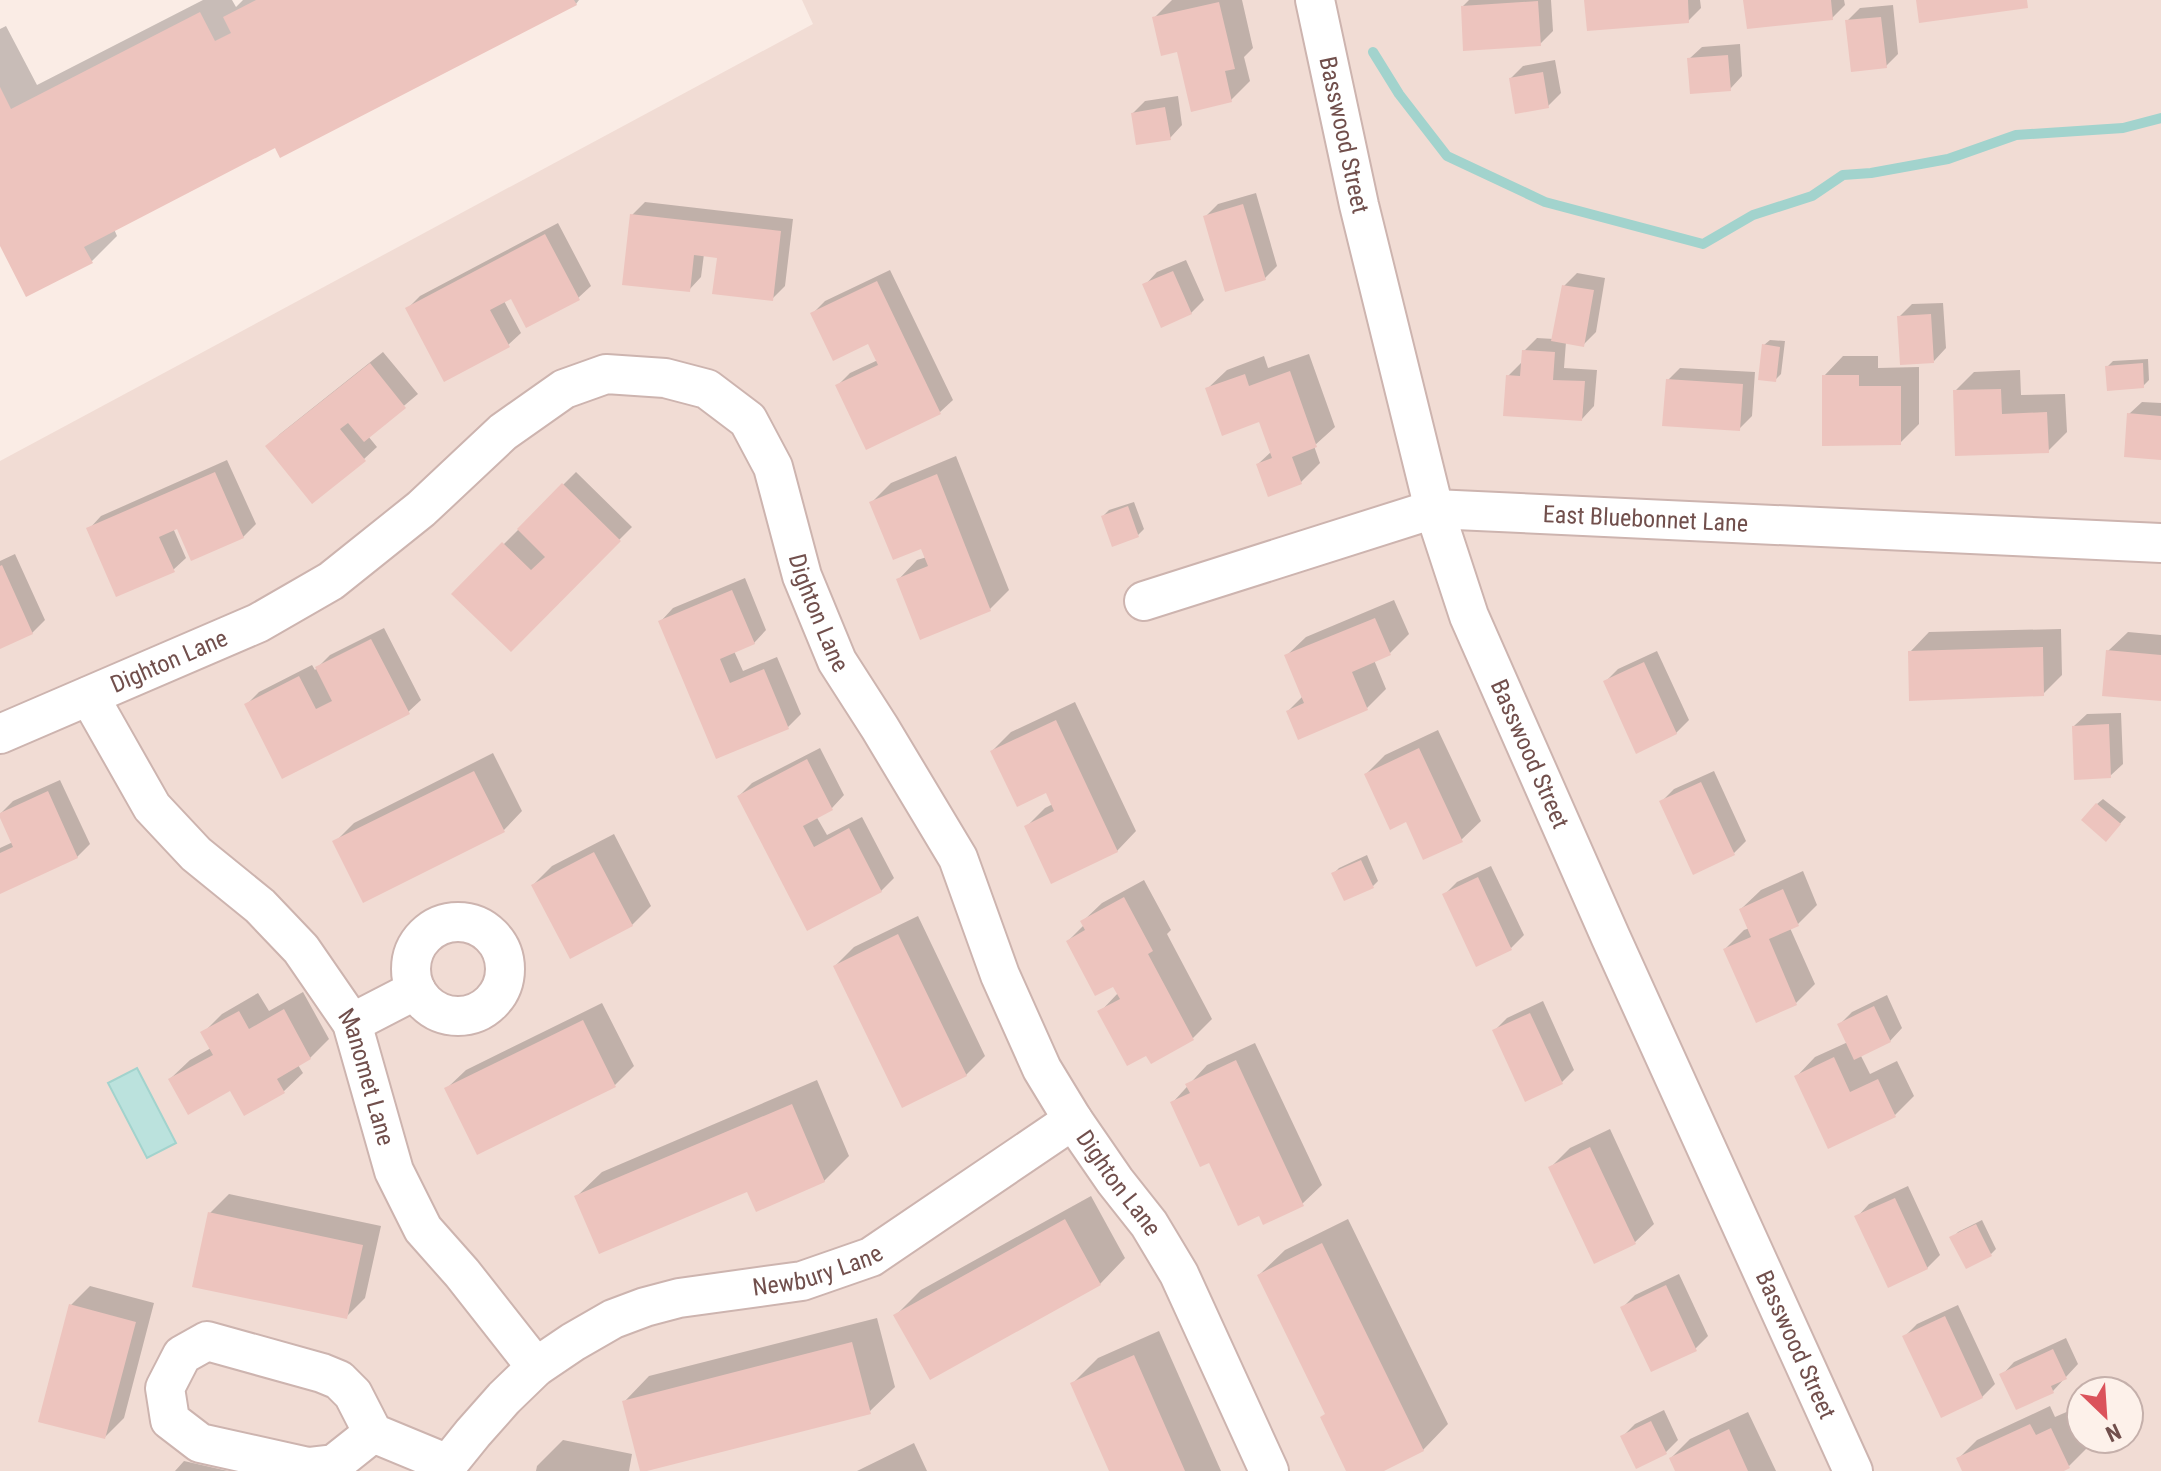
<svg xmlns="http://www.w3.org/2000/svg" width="2161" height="1471" font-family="'Roboto Condensed',sans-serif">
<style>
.residential{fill:#f1dcd4;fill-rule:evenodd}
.water{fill:#bbe2dd;stroke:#a2d3cd;stroke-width:2}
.shadow{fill:#0003}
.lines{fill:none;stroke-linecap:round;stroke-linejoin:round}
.stream{stroke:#a2d3cd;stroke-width:10}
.building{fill:#edc4be}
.minor-casing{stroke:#cdb4af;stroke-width:42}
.minor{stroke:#fff;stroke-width:38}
.labels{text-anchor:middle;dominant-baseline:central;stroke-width:6;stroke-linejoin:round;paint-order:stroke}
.street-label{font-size:24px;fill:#714f4c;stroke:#fdf1ea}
</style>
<rect width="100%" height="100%" fill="#faece5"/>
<!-- residential -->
<path class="residential" d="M802,0h1359v1471h-2161v-1010l813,-437zM2081,1391h48v48h-48z"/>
<!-- water -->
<path class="water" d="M137,1068l39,75 -29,15 -39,-75z"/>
<!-- shadow -->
<path class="shadow" d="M203,0h29l4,7 7,-7h336l-3,4 -300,142 -162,83 3,7 -25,25 -92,-19v-213l6,-3 31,59z
M1172,0h70l11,48 -9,9 6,24 -19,19 -53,-51 -24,-31z
M1469,0h82l2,31 -13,13 -77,-38z
M1586,0h114l1,8 -13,13z
M1745,0h99l1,5 -13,13z
M1893,5l5,49 -12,12 -39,-45 13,-13z
M1740,44l2,32 -12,13 -41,-30 13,-12z
M1555,60l6,33 -13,13 -37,-28 12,-12z
M1178,96l4,29 -12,13 -37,-25 12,-12z
M1256,193l21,73 -12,12 -60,-61 13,-13z
M645,202l148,17 -8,67 -13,13 -53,-43 -15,-2 -3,23 -12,13 -57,-75z
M558,223l33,63 -13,12 -66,-2 -8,5 17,32 -13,12 -101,-36 13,-13z
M1186,260l18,40 -13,13 -46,-28 12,-13z
M890,270l63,130 -13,12 -103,-26 13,-13 28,-13 -9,-18 -57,-28 13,-13z
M1577,273l28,5 -9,54 -13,13 -17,-3 -2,26 33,2 -3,36 -12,13 -74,-43 13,-13 2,1 1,-13 13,-13 17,1 10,-53z
M1943,303l3,45 -12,13 -35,-44 13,-13z
M1770,340l15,1 -4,33 -6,6 -11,-35z
M383,352l35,42 -50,42 9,11 -13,12 -96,-13 12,-12z
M1309,354l26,73 -21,19 6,17 -19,19 -43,-18 14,-13 -11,-31 -54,-31 20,-19 37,-14 4,12z
M1843,356h35v12l41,-1v57l-19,19 -76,-67z
M2148,359l1,21 -6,6 -36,-19 6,-6z
M1680,368l75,4 -3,44 -13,13 -71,-49z
M2020,370l1,25 44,-1 2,38 -19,19 -93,-60 19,-19z
M2142,402l19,1v55l-32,-44z
M956,456l53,134 -19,19 -92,-29 19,-20 10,-3 -5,-11 -50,-44 19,-19z
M227,460l29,64 -13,13 -65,-11 -5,2 13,30 -13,12 -84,-41 12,-13z
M576,472l56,55 -122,122 -56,-55z
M1134,502l10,27 -6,6 -35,-19 6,-6z
M15,554l30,66 -13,13 -32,14v-86z
M745,578l21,52 -12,13 -20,8 9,20 34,-14 24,57 -13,13 -71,30 -56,-136 12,-13z
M1394,600l15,34 -20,20 -15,6 12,29 -20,20 -78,2 15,-15 -17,-40 20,-19z
M384,628l37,72 -13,12 -125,64 -36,-72 12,-12 53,-27 3,5 15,-15z
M2061,629l1,46 -19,19 -133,-42 19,-20z
M2128,632l33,3v64l-53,-48z
M1657,651l32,69 -13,13 -71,-51 13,-13z
M1075,702l61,129 -19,20 -91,-24 19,-19 8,-4 -6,-13 -55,-40 19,-19z
M2121,713l2,51 -13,12 -36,-50 13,-12z
M1438,730l43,91 -20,19 -54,-20 -41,-46 19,-19z
M820,748l24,47 -12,13 -16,8 11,19 35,-18 32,61 -13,13 -73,37 -69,-132 13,-13z
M493,753l29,58 -19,20 -168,11 19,-19z
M1714,771l32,70 -12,12 -73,-51 13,-13z
M60,780l30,64 -13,13 -77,35v-44l13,-6 -13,-28 13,-13z
M2103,799l23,18 -15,17 -14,-30z
M614,834l37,72 -19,19 -99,-40 19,-19z
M1367,855l11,26 -5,5 -39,-13 5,-5z
M1491,866l33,69 -13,13 -67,-53 13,-13z
M1803,871l14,34 -19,19 -8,4 25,56 -19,19 -71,-54 19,-19 6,-2 -9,-19 20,-19z
M1144,880l27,50 -4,4 45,85 -19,19 -93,-26 19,-20 -51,-51 16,-16 -2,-3 20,-19z
M918,916l67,140 -19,19 -131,-109 19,-19z
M303,992l26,47 -19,19 -12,7 5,8 -20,19 -52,-3 -61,-10 20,-19 21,-12 -8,-15 19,-19 36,-21 11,18z
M1887,995l15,33 -12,13 -30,13 10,20 27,-13 17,35 -19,19 -99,-38 19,-20 33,-15 -8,-18 12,-12z
M1543,1001l31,69 -12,12 -68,-51 13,-13z
M602,1003l32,63 -20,20 -168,3 20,-19z
M1255,1043l67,142 -20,19 -42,10 -50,-54 -37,-58 34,-37z
M817,1080l32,76 -25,25 -76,8 -172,8 26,-25z
M1610,1129l44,95 -20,19 -83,-76 19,-19z
M1908,1186l32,69 -13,13 -70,-51 12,-13z
M229,1194l152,32 -16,72 -19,19 -136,-104z
M1091,1196l34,62 -25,26 -204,31 25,-25z
M1348,1219l100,205 -25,26 -44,21h-31l-22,-58 -67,-138 26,-25z
M1982,1220l14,29 -5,5 -39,-16 6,-6z
M1679,1274l29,62 -13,13 -72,-42 12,-12z
M90,1286l64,17 -30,115 -19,19 -34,-132z
M1958,1305l37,79 -13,13 -77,-61 12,-12z
M877,1318l18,69 -26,25 -245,-10 25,-26z
M1159,1331l62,140h-110l-39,-87 26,-26z
M2066,1338l12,26 -25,27 -36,17 -15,-33 12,-13z
M2050,1406l5,11 16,-7 10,22v7h3l4,8 -19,19 -10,5h-95l-6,-12 19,-19z
M1664,1410l14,30 -13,13 -42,-17 12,-12z
M1748,1412l28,59h-99l-6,-13 19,-19z
M563,1440l69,14 -3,17h-93l1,-5z
M914,1443l13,28h-70z
M184,1461l44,10h-53z"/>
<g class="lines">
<!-- stream -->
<path class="stream" d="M1373,52l26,42 48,62 98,46 158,42 50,-29 59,-19 31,-21 28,-2 77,-14 68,-24 107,-7 38,-10"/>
</g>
<!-- building -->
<path class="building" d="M256,0h318l3,5 -297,153 -5,-10 -191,99 9,16 -67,34 -26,-51v-159l11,22 189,-97 15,29 16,-8 -8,-16z
M1584,0h104l1,23 -102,8z
M1743,0h88l2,20 -86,9z
M1916,0h111l1,8 -109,15z
M1538,1l3,45 -78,5 -2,-45z
M1219,2l16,67 -10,2 7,31 -41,10 -14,-60 -16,4 -9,-39z
M1881,17l6,51 -36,4 -6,-52z
M1728,55l3,36 -41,3 -3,-36z
M1543,72l6,36 -34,6 -6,-36z
M1165,107l6,33 -35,5 -5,-32z
M1243,204l23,76 -41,12 -22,-76z
M630,214l151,17 -8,70 -61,-7 5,-36 -23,-3 -4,37 -68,-7z
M545,234l35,66 -54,28 -15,-29 -21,11 20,37 -66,35 -39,-74z
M1173,271l19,43 -31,14 -19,-44z
M877,281l64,133 -75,36 -31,-65 43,-20 -10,-21 -35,17 -23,-48z
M1562,285l32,5 -10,57 -33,-6z
M1931,314l3,49 -34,2 -3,-49z
M1762,344l18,3 -4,35 -18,-2z
M1522,350l33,2 -2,28 32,1 -3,40 -79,-5 3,-41 14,1z
M370,363l36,45 -42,34 -16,-19 -8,6 26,32 -54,43 -47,-58z
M2143,363l1,25 -37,3 -2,-25z
M1290,371l27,76 -25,10 10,27 -34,13 -12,-33 16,-6 -13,-36 -37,14 -17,-48 40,-14 4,12z
M1822,375h37v11h42v59l-79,1z
M1666,379l77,5 -3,47 -78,-5z
M2001,389l1,25 45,-2 2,41 -94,3 -2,-66z
M2127,413l34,3v44l-37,-3z
M215,472l29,66 -53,23 -14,-32 -18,8 16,35 -59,25 -30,-69z
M937,474l54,137 -71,29 -24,-61 32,-13 -7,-17 -28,11 -24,-58z
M562,483l59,58 -110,111 -60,-58 51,-52 29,28 14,-13 -28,-28z
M1128,506l11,31 -27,10 -11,-31z
M2,565l31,69 -33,15v-83z
M732,590l23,54 -35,15 10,24 34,-14 25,60 -73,30 -58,-138z
M1375,618l16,37 -39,17 16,38 -70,30 -12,-29 18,-8 -20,-48z
M371,639l39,75 -128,65 -38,-75 55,-28 17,33 16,-8 -17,-34z
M2043,647l1,49 -135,5 -1,-50z
M2106,650l55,5v46l-59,-5z
M1644,662l33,72 -41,20 -33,-73z
M1056,720l62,132 -67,32 -27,-58 30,-15 -8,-18 -29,14 -27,-56z
M2109,724l2,54 -37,2 -2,-54z
M1419,748l44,94 -40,18 -17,-38 -16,8 -26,-56z
M807,759l26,51 -30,16 11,21 35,-19 33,64 -75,39 -70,-135z
M474,771l31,61 -142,71 -31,-62z
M1701,782l34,73 -42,20 -34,-74z
M48,791l30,67 -78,36v-41l13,-6 -13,-29v-5z
M2096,803l25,21 -15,18 -25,-22z
M594,852l39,74 -63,33 -39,-74z
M1361,860l13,28 -30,13 -13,-28z
M1478,877l34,73 -36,17 -34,-73z
M1783,889l16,37 -30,13 28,66 -41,18 -33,-74 28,-12 -12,-28z
M1124,897l29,54 -5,3 46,86 -43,24 -5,-8 -19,10 -30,-55 23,-12 -7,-12 -18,9 -29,-55 19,-11 -5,-9z
M898,934l69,142 -65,32 -69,-142z
M1874,1006l17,36 -37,18 -17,-36z
M284,1009l27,50 -34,20 8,14 -41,23 -14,-25 -42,24 -20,-36 45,-24 -13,-23 39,-21 10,18z
M1530,1013l33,71 -38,18 -33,-72z
M583,1020l33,67 -139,68 -33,-67z
M1834,1057l16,35 28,-13 18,38 -68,32 -34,-73z
M1236,1060l68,146 -41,19 -4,-9 -21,10 -29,-63 -9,4 -30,-65 20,-9 -5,-9z
M792,1104l33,78 -69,30 -9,-20 -148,62 -25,-58z
M1590,1147l46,97 -42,20 -46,-97z
M1895,1198l33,71 -40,19 -34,-72z
M208,1212l155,33 -16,74 -155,-32z
M1065,1219l36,66 -171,95 -37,-65z
M1976,1224l16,32 -26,13 -17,-32z
M1322,1243l102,208 -40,20h-38l-26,-54 5,-3 -68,-139z
M1666,1285l31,66 -46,21 -31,-65z
M69,1304l67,18 -31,117 -67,-17z
M1945,1316l38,82 -42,20 -39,-82z
M852,1342l19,72 -224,57h-7l-18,-70z
M2053,1349l14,30 -16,7 3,7 -38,17 -17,-36z
M1134,1355l51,116h-76l-39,-88z
M1651,1421l16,33 -31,15 -16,-33z
M2030,1424l6,11 15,-7 19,40 -6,3h-102l-6,-13z
M1729,1429l19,42h-73l-6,-13z"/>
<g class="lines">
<!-- minor casing -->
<g class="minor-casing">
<g id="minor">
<path id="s1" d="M1315,0l44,205 75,304 35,107 142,322 242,533"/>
<path id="s2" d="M1144,601l290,-92 727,34"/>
<path id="s3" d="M89,696l63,111 44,47 64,52 41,43 51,74 42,148 29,58 39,44 74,94"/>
<path id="s4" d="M0,734l258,-111 73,-42 90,-72 82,-77 61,-43 42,-15 59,4 42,11 41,31 25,47 29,109 35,85 43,67 78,130 42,117 42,94 31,51 42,61 34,43 30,50 90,197"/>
<circle cx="458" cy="969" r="47"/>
<path d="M352,1023l64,-33"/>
<path d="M373,1433l-39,31 -26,3 -108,-24 -30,-23 -5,-32 17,-33 25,-14 115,32 17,7 14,14 20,39 75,31"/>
<path id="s5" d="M446,1471l2,-7 25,-31 31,-35 32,-31 37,-25 40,-23 32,-12 34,-9 123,-17 69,-24 202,-137"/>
</g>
</g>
<!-- minor -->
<use href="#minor" class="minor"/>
</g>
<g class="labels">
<!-- street labels -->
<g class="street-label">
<text stroke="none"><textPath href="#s1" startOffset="138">Basswood Street</textPath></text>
<text stroke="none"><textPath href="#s2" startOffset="516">East Bluebonnet Lane</textPath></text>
<text stroke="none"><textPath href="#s4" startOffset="1072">Dighton Lane</textPath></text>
<text stroke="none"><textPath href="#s4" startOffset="184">Dighton Lane</textPath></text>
<text stroke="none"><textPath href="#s1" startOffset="786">Basswood Street</textPath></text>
<text stroke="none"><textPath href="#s3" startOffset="480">Manomet Lane</textPath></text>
<text stroke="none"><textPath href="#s4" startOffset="1720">Dighton Lane</textPath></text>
<text stroke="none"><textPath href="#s5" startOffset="440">Newbury Lane</textPath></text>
<text stroke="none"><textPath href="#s1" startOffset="1434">Basswood Street</textPath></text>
</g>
</g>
<!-- north arrow -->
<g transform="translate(2105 1415) rotate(155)"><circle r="38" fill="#fdf1ea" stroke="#c5b0ab" stroke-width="2"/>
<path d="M0-6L14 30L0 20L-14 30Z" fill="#db535b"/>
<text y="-12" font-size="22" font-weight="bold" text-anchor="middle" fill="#714f4c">N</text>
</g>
</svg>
